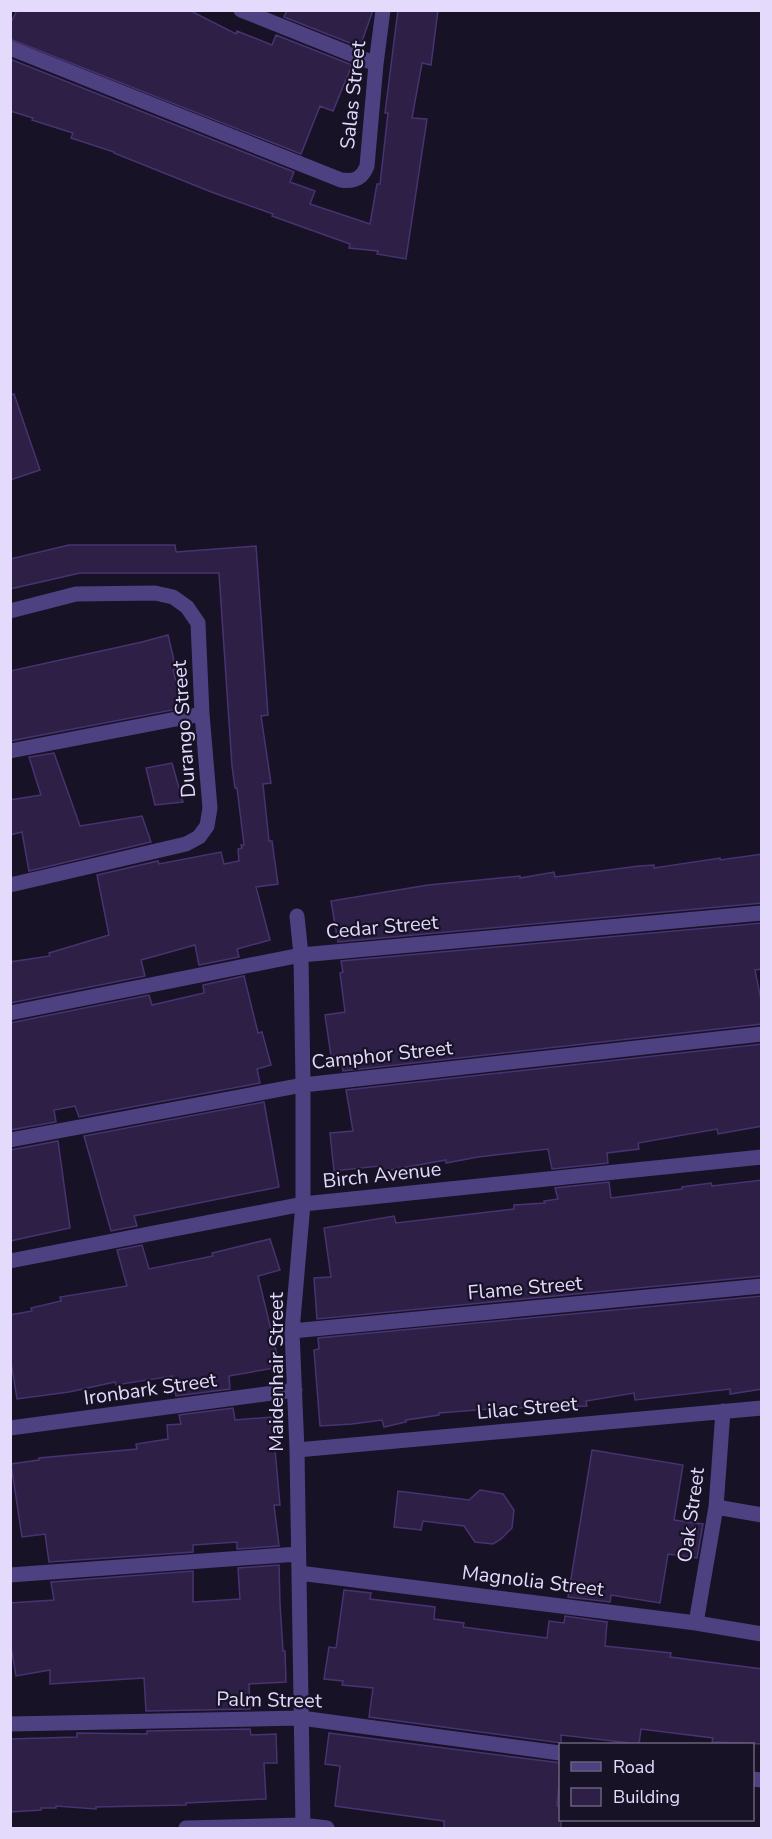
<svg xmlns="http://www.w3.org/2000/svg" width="772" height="1839" font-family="'Nunito Sans',sans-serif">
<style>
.building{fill:#2d1f46;stroke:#483370;stroke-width:1.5}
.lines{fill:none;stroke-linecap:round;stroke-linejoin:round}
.minor{stroke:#4d4181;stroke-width:15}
.labels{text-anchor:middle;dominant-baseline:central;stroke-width:4.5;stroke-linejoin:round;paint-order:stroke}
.street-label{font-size:20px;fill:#e3dafc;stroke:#181226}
</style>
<rect width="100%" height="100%" fill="#181226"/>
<!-- building -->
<path class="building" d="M17,10h172l47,24 1,-3 35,14 4,-10 76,30 -19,46 -13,-5 -19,48 -291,-115v-14z
M287,10h86l-13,37 -76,-30z
M398,10h40l-7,55 -9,-2 -10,55 15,1 -21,140 -29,-5 1,-3 -29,-3 1,-4 -78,-28 1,-2 -59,-21 -100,-40v-1l-43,-14 2,-5 -41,-13 1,-2 -23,-7v-52l284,113 -4,10 25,9 -5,13 60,20 7,-40h3l8,-71h-3z
M14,394l26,76 -30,10v-85z
M69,545h106l1,7 80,-6 12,169 -7,1 10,67 -8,1 6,57h3l6,43 -22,3 14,53 -33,9 2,8 -40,8 -4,-20 -54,15 4,16 -135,27v-41l40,-6 -1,-3 60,-18 -12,-60 61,-14 1,3 62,-12 3,12 15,-3 -1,-12 4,-1 -1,-3h3l-7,-57h-2l-3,-22 -13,-193h-139l-70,16v-30z
M168,635l8,34 -3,1 10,38 -173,33v-70l132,-29z
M54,753l26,73 62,-10 9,26 -122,29 -7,-39 -12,3v-35l31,-5 -12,-38z
M172,763l11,39 -28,3 -9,-37z
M762,854v49l-424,39 -7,-41 97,-16 92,-9v2l34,-6 1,5 84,-11 15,-1v3l66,-10v2z
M762,923v46l-7,1 7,35v19l-419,47 -3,-16 -9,1 -6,-41 20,-3 -5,-39 3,-1 -2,-11z
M244,976l14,57 4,-1 9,33 -14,4 3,14 -181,34 -4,-11 -21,4 2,12 -46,8v-107l139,-28 3,10 52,-12 -1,-8z
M762,1044v82l-44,8 -1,-5 -79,14 1,6 -32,4 1,10 -56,6 -4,-20 -70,8 -32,6v-3l-67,12v-6l-45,5 -4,-38 23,-2 -7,-41z
M264,1102l15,85 -145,29 3,10 -26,5 -27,-95z
M58,1141l12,87 -60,13v-91z
M762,1180v96l-445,43 -3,-41 17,-1 -7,-49 70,-12 2,7 118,-14v-4l31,-2 -1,-2 14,-2 -3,-11 54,-6 2,16 71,-9v-2l29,-4 1,3z
M270,1239l10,31 -22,6 22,91 -51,9 1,13 -54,7 -4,-20 -56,9 -1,-3 -46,10 -52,7 -7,-44v-40l22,-4 -1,-3 30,-7 -1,-4 67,-11 -10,-36 25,-5 7,24 64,-13 -1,-3z
M762,1296v93l-32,5v-5l-95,11 -1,-7 -48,8 1,5 -57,3 -1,-2 -40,4v-2l-50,4v2l-33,5v2l-22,5 -2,-7 -30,4 -32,2 -6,-76 5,-1 -1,-11z
M233,1408l2,12 37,-3 8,88h-6l5,41 -42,3v-7l-44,3v7l-144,10 -4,-28 -23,3 -11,-73 28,-4v-2l98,-9 -1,-5 32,-5 -1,-14 14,-1 -2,-9z
M592,1450l91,15 -9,55 29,4 -6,34 -29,-4 -8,49 -49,-8 -1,7 -42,-5z
M480,1490l23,4 11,16 -2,18 -11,11 -8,5 -18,-2 -11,-16 -41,-5 -2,9 -27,-3 4,-36 71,9z
M279,1565l1,39 3,47h2l1,31 -37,2 1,25 -104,2 -2,-33 -94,6v-14l-34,6 -6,-36v-37l44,-3 -3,-18 142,-11v31l47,-3 -2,-31z
M344,1590l27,3 -1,6 65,8 -1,12 30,4 -1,4 84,11 2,-17 15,2 1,-7 42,6 -2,24 66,7 -1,4 92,12v75l-50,-2 1,-4 -72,-9 -2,15 -78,-9v8l-192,-26 4,-29 -31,-3 1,-4 -19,-2 5,-32 7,1z
M250,1729l1,6 25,-1 1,29h-13l2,36 -80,4v2l-90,2v2l-40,-3v2h-15v2l-31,2v-73l67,-2v-4l70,1v-3z
M329,1733l232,30 -4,43 4,1v21h-117v-7l-109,-15 5,-40 -15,-2z"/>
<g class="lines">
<!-- minor -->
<path class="minor" d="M241,10l135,54
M10,48l331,132c13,2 21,-1 26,-14l9,-102 7,-54
M10,611l66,-17 79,-1 18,4 14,10 11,16 4,91 8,94 -3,18 -8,11 -13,7 -176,41
M10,751l192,-37
M297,916l4,39 2,130v119l-11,127 5,119 6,378
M10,1013l291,-58 461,-42
M10,1140l293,-55 459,-51
M10,1261l293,-57 459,-47
M292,1331l470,-45
M10,1428l285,-38
M297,1450l465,-42
M716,1507l46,8
M299,1573l397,50 66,11
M10,1575l288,-21
M696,1623l20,-116 7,-96
M10,1724l291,-6 259,35
M752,1779l10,1
M186,1828l117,-3 24,3"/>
</g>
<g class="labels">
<!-- street labels -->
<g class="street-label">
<text transform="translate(353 95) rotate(-84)">Salas Street</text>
<text transform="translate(184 729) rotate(-94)">Durango Street</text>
<text transform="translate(382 927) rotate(-5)">Cedar Street</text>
<text transform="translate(382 1055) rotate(-6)">Camphor Street</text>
<text transform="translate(382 1175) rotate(-6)">Birch Avenue</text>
<text transform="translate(525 1288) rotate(-5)">Flame Street</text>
<text transform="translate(276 1372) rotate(-90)">Maidenhair Street</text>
<text transform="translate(150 1389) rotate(-8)">Ironbark Street</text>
<text transform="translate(527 1408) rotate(-5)">Lilac Street</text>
<text transform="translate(691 1515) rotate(-82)">Oak Street</text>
<text transform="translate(533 1581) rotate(7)">Magnolia Street</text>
<text transform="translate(269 1700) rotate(1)">Palm Street</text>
</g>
</g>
<!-- border -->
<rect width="772" height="1839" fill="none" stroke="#e3dafc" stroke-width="24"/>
<!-- legend -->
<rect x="559" y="1743" width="195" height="78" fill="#181226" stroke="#69627c" stroke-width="1.5"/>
<rect x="571" y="1762" width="30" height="9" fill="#4d4181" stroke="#69627c" stroke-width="1.5"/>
<text x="613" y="1773" font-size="18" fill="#e3dafc">Road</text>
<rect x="571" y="1788" width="30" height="18" fill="#2d1f46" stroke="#69627c" stroke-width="1.5"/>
<text x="613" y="1803" font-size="18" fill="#e3dafc">Building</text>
</svg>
